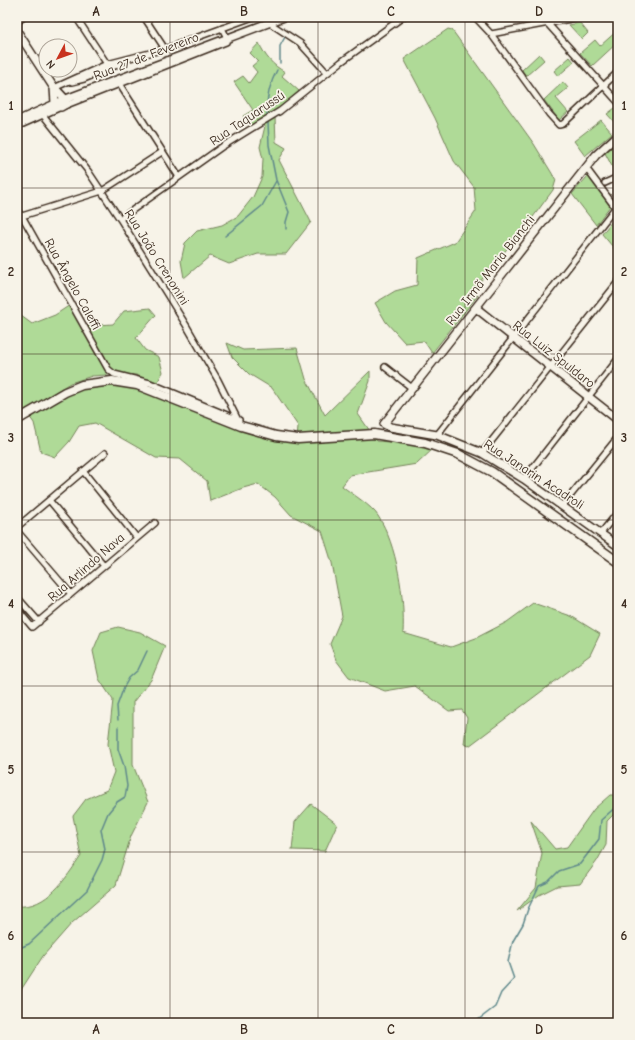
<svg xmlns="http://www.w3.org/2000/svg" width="635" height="1040" font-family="'Comic Neue',sans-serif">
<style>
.green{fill:#afda97;stroke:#75825a}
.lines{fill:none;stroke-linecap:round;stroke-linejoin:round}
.stream{stroke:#5f888b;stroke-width:1.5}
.street-casing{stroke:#3b2a1e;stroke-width:8}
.secondary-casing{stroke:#3b2a1e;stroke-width:10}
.primary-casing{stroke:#3b2a1e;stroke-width:11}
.street{stroke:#f7f3e8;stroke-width:5}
.secondary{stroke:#f7f3e8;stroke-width:7}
.primary{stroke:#f7f3e8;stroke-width:8}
.grid{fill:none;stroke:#3b2a1e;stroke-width:1;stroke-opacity:0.55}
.labels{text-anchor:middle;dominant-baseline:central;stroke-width:3.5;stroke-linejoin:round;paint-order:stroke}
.street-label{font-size:13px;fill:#3b2a1e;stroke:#f7f3e8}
.neatline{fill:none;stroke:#3b2a1e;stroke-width:1.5}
.grid-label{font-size:13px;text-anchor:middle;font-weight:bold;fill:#3b2a1e}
</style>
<rect width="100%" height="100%" fill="#f7f3e8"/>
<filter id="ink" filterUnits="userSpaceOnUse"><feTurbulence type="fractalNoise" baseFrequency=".025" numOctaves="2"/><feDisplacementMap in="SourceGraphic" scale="8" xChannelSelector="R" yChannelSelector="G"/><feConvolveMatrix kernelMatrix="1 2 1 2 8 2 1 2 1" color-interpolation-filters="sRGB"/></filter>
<g filter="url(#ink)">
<!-- green -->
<path class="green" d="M580,23l8,10 -6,6 -13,-14z
M448,29l4,1 82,114 22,36 -3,10 -20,27 -68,83 13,-5 -46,58 -8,-12 -19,2 -19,-21 -11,-19 20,-12 22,-6 1,-27 37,-16 21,-31 -2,-24 -20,-26 -19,-43 -31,-59z
M618,30v12l-26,24 -12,-13 15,-13 5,6z
M259,43c6,13 13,22 26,29l-3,4 17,15 -19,18 -8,4 -2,5 5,-1 1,25 10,6 -7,12 32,62 -25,32h-28l-29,10 -19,-8 -26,22 -3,-17 4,-18 12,-12 25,-6 16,-9 15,-19 9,-20 1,-18 -3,-12 5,-21 -6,-5 -8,6 -8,-11 10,-6 -19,-28 9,-6 6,7 8,-11 -5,-6 6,-5 -8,-8z
M539,54l5,6 -18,16 -4,-6z
M570,57l4,5 -16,14 -4,-5z
M563,82l5,6 -12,10 12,14 -9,8 -15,-20z
M615,108l3,3v15l-11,-12z
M601,120l11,13 -27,23 -11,-15z
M618,142v29l-3,1 -10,-19z
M588,176l22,30 -14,19 -24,-31z
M616,216l2,1v36l-16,-19z
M70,305l12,21 31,-2 11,-13 26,-3 6,7 -20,23 9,12 14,7 4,15 -6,11 -21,-8 -16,-1 -28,2 -22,7 -53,33v-103l15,11 23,-9z
M227,343l16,7 54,-2 9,31 19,36 45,-44v10l-12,33 19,27 49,4 8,3 -17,16 -67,11 -8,11c10,8 30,20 36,30 19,28 27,83 25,117l48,14 25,-9 31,-16 26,-19 38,13 29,18 -10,21 -121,91 -5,-2 3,-26 -5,-8 -13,1 -34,-25 -30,5 -36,-14 -13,-17 -6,-16 12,-28 -10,-53 -10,-32 -31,-16 -16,-18 -17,-13 -15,4 -33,13 -3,-20 -27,-22 -24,-1 -61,-35 -16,3 -10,16 -14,15 -14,-5 -7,-29 -5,-7c21,-12 41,-26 65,-31 32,-5 62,11 91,23 23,9 47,18 70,27l20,5 22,2 1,-16 -26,-38 -23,-14 -17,-17z
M118,627l22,5 25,14 -14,34 -18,22v63l15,37 -17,34 -15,49 -44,38 -29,33 -26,40v-90c30,3 49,-28 64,-50l-8,-40 13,-17 21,-9 7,-18 -6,-28 5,-44 -14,-21 -6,-28 8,-19z
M610,795h8v15l-11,11 -1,24 -9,16 -17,23 -23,2 -18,9 -22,16 19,-23 6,-35 -11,-32 24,28 12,-2 27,-38z
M311,804l26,20 -12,27 -33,-1 3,-28z"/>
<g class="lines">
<!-- stream -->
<path class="stream" d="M280,63v-17l5,-9
M267,115c-1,-16 2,-30 10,-45
M268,122l1,23 7,35 13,32 -3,10v7
M225,236l37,-30 14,-25
M118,720l-1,-14 7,-19 5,-9 9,-8 9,-19
M17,949l12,-5 58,-54 15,-30 3,-11 -4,-19 7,-17 9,-11 8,-5 2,-11 -3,-20 -6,-17v-22
M474,1023l21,-16 6,-14 13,-14 -6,-17 5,-21 10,-17 5,-15 11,-23 9,-4 11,-11 21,-7 19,-25 2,-19 17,-15"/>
<!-- street casing -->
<g class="street-casing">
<path id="street" d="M76,17l31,47
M144,17l21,32
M475,17l16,17 58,80 10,11 4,-1 55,-52
M17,22l7,-5
M268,22l32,21 27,30
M547,23l71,79
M222,28l5,10
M491,34l90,-17
M72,82l12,-3 38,-16
M120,85l59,92
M54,88l53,-24 58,-15 88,-32
M64,106l162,-64
M43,115l45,56 32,48 66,106 32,55 23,46
M17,125l6,-1 38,-17
M586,168l32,43
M605,183l13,-6
M17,211l5,5 86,153 6,5 36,9 89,37
M17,219l5,-3 80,-25 60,-39
M120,219l103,-73 57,-35 61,-49 62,-45
M385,367l27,21
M437,435l178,-227
M482,453l136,-171
M83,471l54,67
M524,479l94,-120
M49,500l55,66
M562,506l56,-69
M17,527l88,-74
M17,531l54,63
M601,533l17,-21
M17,597l22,25
M17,609l15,18 123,-104"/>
</g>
<!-- secondary casing -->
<g class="secondary-casing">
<path id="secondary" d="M17,31l37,57 1,15
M55,88l11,12v4l-5,3 -6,-4
M17,121l49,-22 218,-82
M618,135l-22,20 -212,269 6,3 47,8 45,18 42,26 94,67
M476,308l142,112"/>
</g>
<!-- primary casing -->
<g class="primary-casing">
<path id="primary" d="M17,420l48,-28 17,-7 30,-4 25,4 104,41 35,10 22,3 76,-5 51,9 33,11 34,18 126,90"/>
</g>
<!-- street -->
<use href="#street" class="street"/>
<!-- secondary -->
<use href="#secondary" class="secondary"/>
<!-- primary -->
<use href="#primary" class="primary"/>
</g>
</g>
<!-- grid -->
<path class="grid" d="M170,17v1006M318,17v1006M465,17v1006M17,188h601M17,354h601M17,520h601M17,686h601M17,852h601"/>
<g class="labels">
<!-- street labels -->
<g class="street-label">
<text transform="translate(146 56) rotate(-21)">Rua 27 de Fevereiro</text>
<text transform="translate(247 118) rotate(-34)">Rua Taquarussú</text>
<text transform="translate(157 257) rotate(58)">Rua João Crenonini</text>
<text transform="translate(490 270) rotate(-52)">Rua Irmã Maria Bianchi</text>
<text transform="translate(73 284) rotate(61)">Rua Ângelo Caleffi</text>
<text transform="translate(554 354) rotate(38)">Rua Luiz Spuldaro</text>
<text transform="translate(534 474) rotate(33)">Rua Janarin Acadroli</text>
<text transform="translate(86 567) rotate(-41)">Rua Arlindo Nava</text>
</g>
</g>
<!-- margin -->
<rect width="635" height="1040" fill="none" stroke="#f7f3e8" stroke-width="44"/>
<!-- north arrow -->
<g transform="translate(58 58) rotate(229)"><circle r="19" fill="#f7f3e8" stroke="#aca397"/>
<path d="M0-3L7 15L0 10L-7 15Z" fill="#c8321e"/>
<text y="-6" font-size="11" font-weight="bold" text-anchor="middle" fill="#3b2a1e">N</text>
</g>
<rect x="22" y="22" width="591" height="996" class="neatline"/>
<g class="grid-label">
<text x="96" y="16">A</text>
<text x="244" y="16">B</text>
<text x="391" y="16">C</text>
<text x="539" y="16">D</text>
<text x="11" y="110">1</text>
<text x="624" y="110">1</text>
<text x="11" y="276">2</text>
<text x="624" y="276">2</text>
<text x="11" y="442">3</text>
<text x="624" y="442">3</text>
<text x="11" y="608">4</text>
<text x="624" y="608">4</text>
<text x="11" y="774">5</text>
<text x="624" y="774">5</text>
<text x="11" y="940">6</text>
<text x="624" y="940">6</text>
<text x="96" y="1034">A</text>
<text x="244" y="1034">B</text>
<text x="391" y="1034">C</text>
<text x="539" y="1034">D</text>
</g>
</svg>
